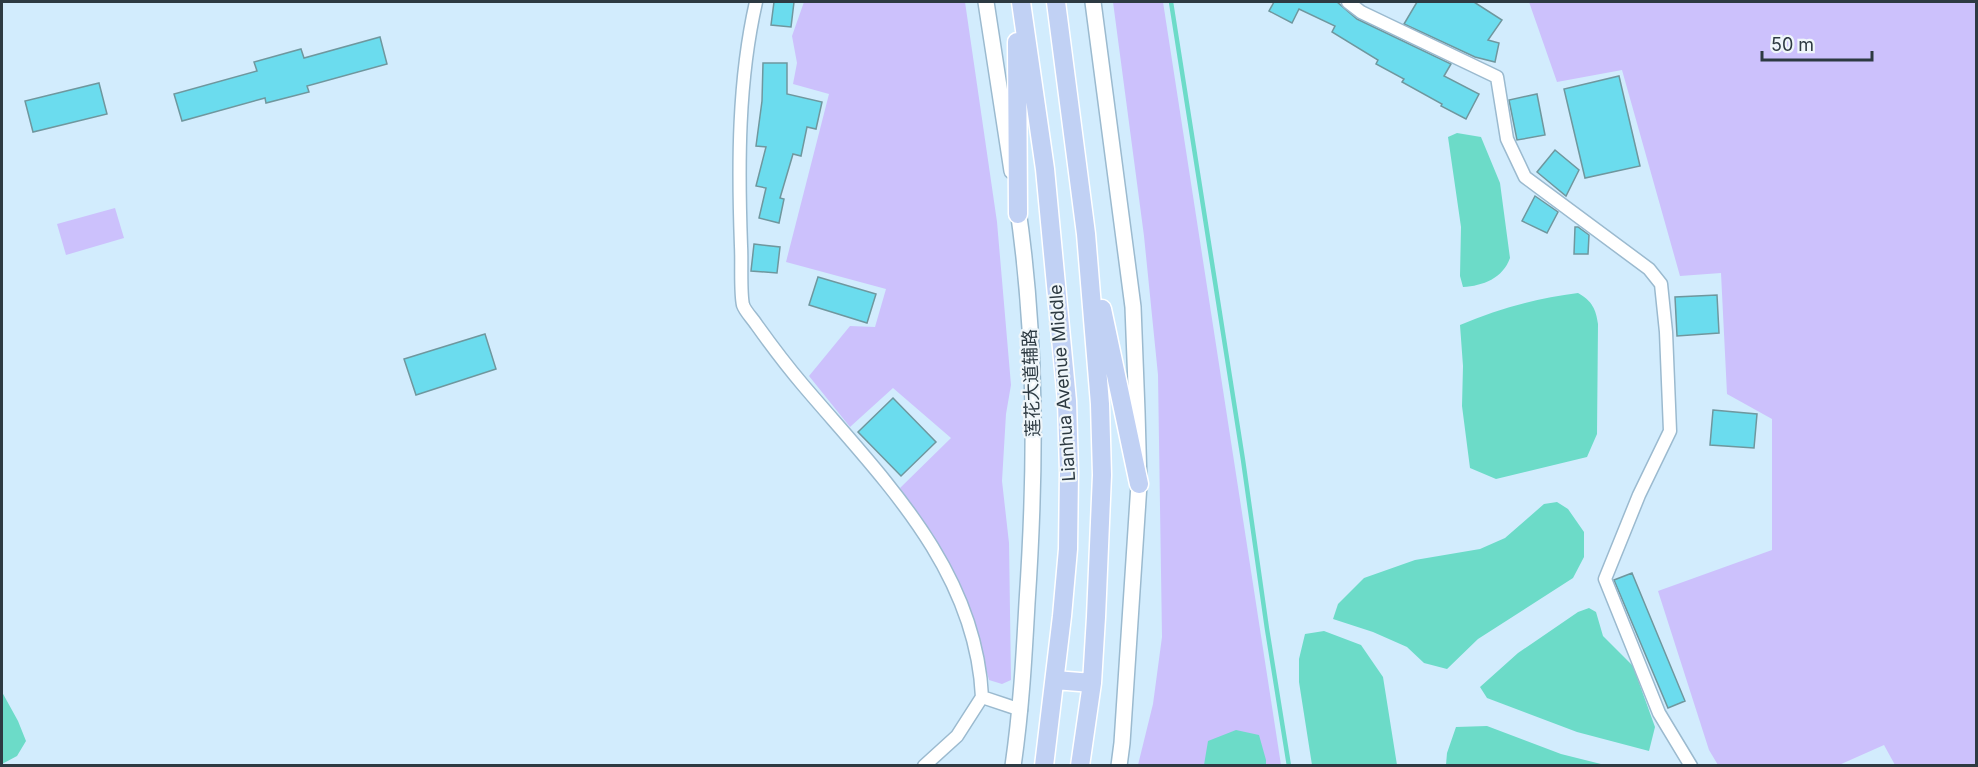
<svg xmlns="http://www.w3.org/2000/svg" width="1978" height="767" font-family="Inter,'Noto Sans SC',sans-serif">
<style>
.green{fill:#ccc1fc}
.water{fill:#6cdbc8}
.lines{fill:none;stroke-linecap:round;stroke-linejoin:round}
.stream{stroke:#6cdbc8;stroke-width:4.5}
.building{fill:#6bdcee;stroke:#6f979e;stroke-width:1.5}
.minor-casing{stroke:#9bbacf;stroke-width:15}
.tertiary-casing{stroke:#9bbacf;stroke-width:18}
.primary-casing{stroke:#fff;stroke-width:21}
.minor{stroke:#fff;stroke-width:12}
.tertiary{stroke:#fff;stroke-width:15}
.primary{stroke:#c1d1f4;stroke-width:18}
.labels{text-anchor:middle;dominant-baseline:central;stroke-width:4.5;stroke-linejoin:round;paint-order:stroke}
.street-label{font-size:18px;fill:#2d3a42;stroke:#eff6fa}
</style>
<rect width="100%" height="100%" fill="#d2ecfd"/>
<!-- green -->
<path class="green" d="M804,2h161l32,220 14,163 -5,29 -4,67 7,62 2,137 -9,4 -13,-4 -20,-73 -24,-51 -45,-68 51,-50 -58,-50 -43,39 -41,-51 41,-50 25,1 11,-38 -100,-27 43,-168 -36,-10 4,-21 -5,-27z
M1113,2h50l118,763h-143l15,-61 9,-67 -4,-262 -14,-139z
M1529,2h447v763h-81l-11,-20 -45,20h-121l-9,-15 -51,-159 114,-41v-131l-45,-25 -6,-121 -41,3 -58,-206 -65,12z
M115,208l9,30 -58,17 -9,-31z"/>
<!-- water -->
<path class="water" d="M1457,133l24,4 19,46 10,75c-7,20 -27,28 -47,29l-3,-11 1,-49 -13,-90z
M1578,293c14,8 18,16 20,31l-1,110 -10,23 -91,22 -26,-11 -8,-62 1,-40 -3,-41c38,-16 77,-27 118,-32z
M1557,502l11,7 16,23v25l-11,21 -95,61 -31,30 -23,-6 -17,-16 -34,-15 -40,-13 5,-15 26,-26 51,-18 65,-11 25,-11 39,-34z
M1589,608l7,4 7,24 30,30 22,61 -6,24 -72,-19 -90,-34 -7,-11 38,-34 60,-41z
M1324,631l37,14 22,32 14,88h-85l-13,-83v-23l6,-25z
M2,692l16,29 8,20 -9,15 -15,8z
M1487,726l74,28 44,11h-159l1,-12 9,-26z
M1236,730l23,5 7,25v5h-62l4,-24z"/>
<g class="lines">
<!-- stream -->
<path class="stream" d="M1171,2l72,458 24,169 22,137"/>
</g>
<!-- building -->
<path class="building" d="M774,2h20l-3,25 -20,-2z
M1274,2h63l20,17 94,45 -7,12 35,18 -13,25 -25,-13 1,-2 -40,-22 2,-3 -28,-15 2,-4 -46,-28 3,-6 -36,-17 -7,14 -23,-12z
M1417,2h57l28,18 -14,20 11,3 -4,19 -20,-5 -71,-33z
M380,37l7,27 -80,22 2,6 -43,11 -1,-5 -83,23 -8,-27 83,-23 -3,-9 47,-13 3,9z
M763,63h24v31l35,8 -6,27 -9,-2 -6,29 -8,-2 -13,44 4,1 -5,24 -20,-5 7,-30 -10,-2 10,-39 -10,-1 6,-45z
M1619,76l21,90 -55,12 -21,-89z
M99,83l8,31 -74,18 -8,-31z
M1537,94l8,41 -28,5 -8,-40z
M1555,150l24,20 -13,26 -29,-24z
M1535,196l23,16 -11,21 -25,-12z
M1575,227h3l11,8 -1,19h-14z
M754,244l26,3 -3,26 -26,-2z
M818,277l58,17 -9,29 -58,-18z
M1717,295l2,38 -42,3 -2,-39z
M485,334l11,35 -80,26 -12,-36z
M893,398l43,44 -35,34 -43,-44z
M1713,410l44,4 -3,34 -44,-3z
M1632,573l53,128 -17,7 -54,-128z"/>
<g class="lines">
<!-- minor casing -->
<g class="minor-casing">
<path id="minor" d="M756,2c-18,79 -18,162 -15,244 1,15 -1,46 2,59 2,6 9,13 13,19 15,21 30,41 47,61 78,92 173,183 179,312l39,13
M1348,2l13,10 136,65 10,62 18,38 124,92 12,15 5,48 4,99 -31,64 -34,84 54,134 32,53
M924,766l33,-30 25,-39"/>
</g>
<!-- tertiary casing -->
<g class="tertiary-casing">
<path id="tertiary" d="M986,2l26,169
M1093,2l40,305 4,105 2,72 -17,259 -3,23
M1013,766c8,-55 11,-108 14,-163 9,-134 10,-267 -10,-400"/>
</g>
<!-- primary casing -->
<g class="primary-casing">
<path id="primary" d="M1021,2l24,167 22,232 2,71 -1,77 -6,67 -18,150
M1056,2l30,232 14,170 2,71 -6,142 -4,66 -12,83
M1017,42l1,172
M1102,309l37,175
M1055,680l37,3"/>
</g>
<!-- minor -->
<use href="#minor" class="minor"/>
<!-- tertiary -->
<use href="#tertiary" class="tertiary"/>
<!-- primary -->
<use href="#primary" class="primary"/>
</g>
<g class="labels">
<!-- street labels -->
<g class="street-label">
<text transform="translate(1031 383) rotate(-92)">莲花大道辅路</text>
<text transform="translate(1062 383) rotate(-94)">Lianhua Avenue Middle</text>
</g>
</g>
<!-- border -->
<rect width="1978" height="767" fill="none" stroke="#2d3a42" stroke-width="6"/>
<!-- scale -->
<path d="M1762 51v9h110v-9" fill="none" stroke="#2d3a42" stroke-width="3"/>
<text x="1771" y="51" font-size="18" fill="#2d3a42" stroke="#eff6fa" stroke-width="4.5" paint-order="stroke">50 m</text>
</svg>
